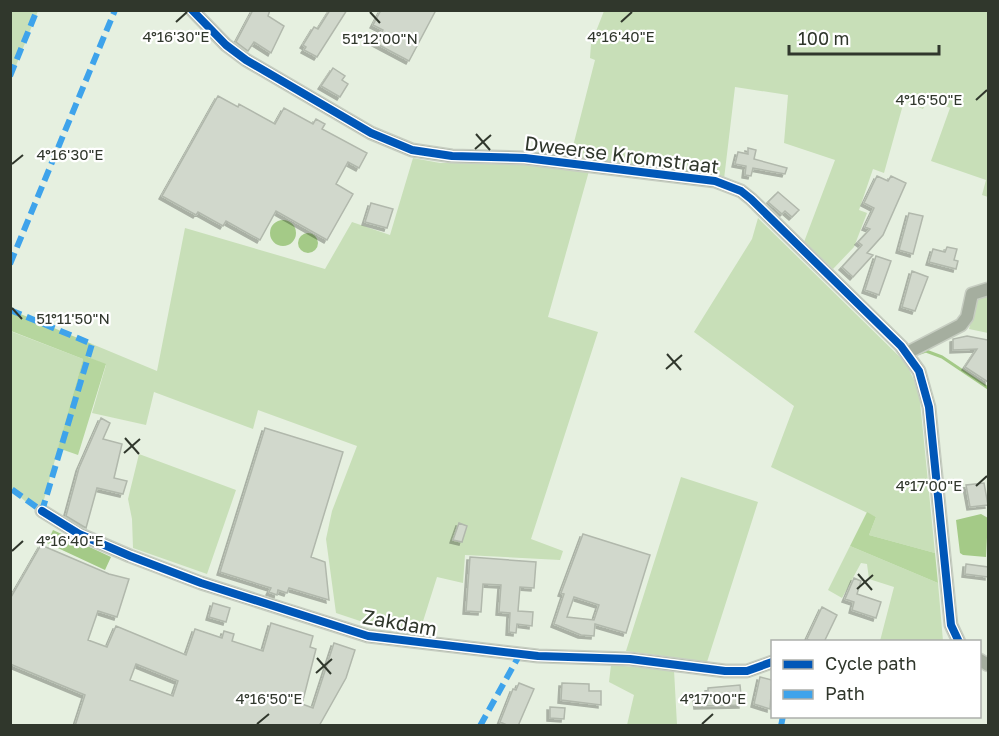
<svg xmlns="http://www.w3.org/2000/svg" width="999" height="736" font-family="'Golos Text',sans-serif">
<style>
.green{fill:#c8dfb8}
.forest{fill:#b6d69e}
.water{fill:#a4ca87}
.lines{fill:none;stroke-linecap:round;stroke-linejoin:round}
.stream{stroke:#a4ca87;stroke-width:3}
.building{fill:#d1d8cc;stroke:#b1b8ac;stroke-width:1.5;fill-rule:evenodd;filter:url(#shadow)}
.minor-casing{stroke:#c6cdc1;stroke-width:15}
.minor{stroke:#a5ae9f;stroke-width:12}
.quiet{stroke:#3ea3eb;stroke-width:6;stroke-dasharray:12 6;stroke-linecap:butt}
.cycleway-casing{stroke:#fff;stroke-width:11}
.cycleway{stroke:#0057b8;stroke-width:8}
.ticks{fill:none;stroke:#30372c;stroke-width:2}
.labels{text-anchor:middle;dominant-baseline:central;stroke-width:4.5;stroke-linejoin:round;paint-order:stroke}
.street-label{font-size:20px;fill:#30372c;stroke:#fff}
.ticks-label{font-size:15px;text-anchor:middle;fill:#30372c;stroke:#fff;stroke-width:4.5;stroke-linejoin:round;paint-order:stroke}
</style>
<defs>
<filter id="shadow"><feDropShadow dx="-3" dy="3" stdDeviation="0" flood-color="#0004"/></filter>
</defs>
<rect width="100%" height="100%" fill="#e6f0e0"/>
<!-- green -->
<path class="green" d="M11,10l27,1 -27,67 -1,-67z
M604,11h384v186l-6,-2 4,-15 -55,-19 19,-53 -22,-10 -5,11 -19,-8 -20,72 -11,-4 -14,41 8,3 -13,34 -21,22 -29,-27 31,-82 -51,-17 4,-48 -53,-8 -11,92 -154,-21 25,-98 -5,-2 1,-14z
M413,158l27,5 67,-1 82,9 -41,146 50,15 -67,207 32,12 -3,9 -95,-5 -2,28 -26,-6 -18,57 -44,-8 -39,-13 -10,-74 6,-28 25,-65 -99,-36 -5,19 -99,-37 -8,33 -54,-12 14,-48 -18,-8 4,-13 65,27 28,-143 140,41 27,-47 38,13z
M758,218l148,145 13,28 16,162 -66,-18 7,-18 -105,-50 23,-61 -100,-74 58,-93z
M988,296v37l-19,-4 8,-30z
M10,331l73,28 -43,155 -29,-25z
M139,454l97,36 -29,84 -74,-26 -1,-29 -4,-20z
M681,477l77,25 -51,160 -81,-11z
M850,546l88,37 5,58h-63l14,-54 -25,-8 -2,-15 -6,-1 -19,35 -14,-8z
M611,665l63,5 3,55h-50l7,-30 -25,-13z"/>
<!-- forest -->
<path class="forest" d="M11,310l81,34 -4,13 18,7 -28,91 -20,-7 25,-89 -72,-28z
M867,512l9,5 -7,18 66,18 3,30 -88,-37z"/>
<!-- water -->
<path class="water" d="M270 233a13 13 0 1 1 26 0a13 13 0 1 1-26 0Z
M298 243a10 10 0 1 1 20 0a10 10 0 1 1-20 0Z
M981,514l7,4 -2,39 -23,-2 -3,-2 -4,-33z
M53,530l58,27 -6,13 -58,-27z"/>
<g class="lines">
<!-- stream -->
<path class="stream" d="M920,353l6,-2 16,6 46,31"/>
</g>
<!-- building -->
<path class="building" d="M253,10h17l-2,6 16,10 -13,27 -17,-11 -6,9 -12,-9z
M330,10h17l-30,47 -13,-7 2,-3 -3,-2 11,-18 4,2z
M381,10h55l-27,51 -34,-18 8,-13 -10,-5z
M333,68l12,8 -3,4 6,4 -8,13 -19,-11z
M218,96l20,11 1,-3 36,20 9,-16 29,16 3,-5 9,5 -3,5 45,24 -8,15 -11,-6 -12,22 17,10 -26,46 -51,-29 -16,29 -34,-19 -3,5 -25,-14 -2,3 -34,-19z
M748,148l8,2 -2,9 33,9 -2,6 -32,-6 -2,8 -6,-1 1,-9 -11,-2 3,-12 10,2z
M877,176l11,5 3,-5 15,7 -23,52 -16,18 6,2 -20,22 -11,-10 20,-22 -4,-3 12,-13 -5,-2 9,-19 -10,-5z
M778,192l21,18 -7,7 -7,-6 -3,3 -14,-12z
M371,203l22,6 -6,19 -22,-6z
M909,213l14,3 -10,38 -14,-4z
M947,247l10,2 -3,11 4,1 -2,8 -27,-7 4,-13 12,3z
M876,256l15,5 -12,34 -14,-5z
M912,271l16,6 -13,34 -13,-4z
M967,336l21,4v42l-23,-15 12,-18 -24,1v-11z
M101,418l9,5 -7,16 19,5 -8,34 13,3 -4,13 -26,-6 -11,40 -20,-12 13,-48z
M265,428l78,24 -32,105 14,5 4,38 -40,-12 -2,5 -9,-3 -1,5 -8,-3 2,-4 -51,-16z
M984,483l4,22 -18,2 -4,-22z
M459,523l8,3 -5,16 -9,-2z
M583,534l67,21 -24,78 -31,-9 -1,12 -13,-1 -27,-11 10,-30 -3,-1zM574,597l25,8 -5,15 -27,-3z
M41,545l68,29 20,5 -12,38 -19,-6 -10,29 19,7 9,-21 70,29 9,-26 27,9 2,-7 10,3 -2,7 31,10 8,-28 42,13 -3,11 6,2 -14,55 11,4 21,-65 21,7 -9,28 -27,48h-244l10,-31 -75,-31v-65zM136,664l42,17 -5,15 -43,-16z
M470,557l66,5 -2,26 -14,-1 -2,24 15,1 -1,14 -15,-2 -1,9 -7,-1 1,-19 -11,-1 2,-27 -18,-1 -2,28 -15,-1z
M966,564l22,3v10l-23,-3z
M854,578l7,3 -4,13 24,8 -5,16 -24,-8 2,-8 -9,-3z
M213,603l17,5 -4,14 -17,-5z
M822,607l15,8 -13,27h-12l-5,-3z
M760,677l12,3 -2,29 -16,-5z
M519,683l15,6 -16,37h-9l-9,-4 13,-33 3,1z
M562,683l27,1v7h12v14l-40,-5z
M740,685l2,20 -45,1 -1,-9 12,-1v-8z
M550,707l15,1 -1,11 -14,-1z"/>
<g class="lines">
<!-- minor casing -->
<g class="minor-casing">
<path id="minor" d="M192,10l34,35 20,15 125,73 41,17 40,6 73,2 190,23 26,10 10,8 150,147 18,25 10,36 22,218 8,17
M907,353l54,-28 6,-8 5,-23 16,-5
M42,511l37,23 51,22 71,27 167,53 170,20 92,3 95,12h22l25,-9
M980,660l8,5"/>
</g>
<!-- minor -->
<use href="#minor" class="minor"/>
<!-- quiet -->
<path class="quiet" d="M10,76l27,-66
M10,264l105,-254
M10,310l82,34 -50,167 -32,-23
M480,726l40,-72
M781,726l2,-10"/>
<!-- cycleway casing -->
<g class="cycleway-casing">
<path id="cycleway" d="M192,10l34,35 20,15 125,73 41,17 40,6 73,2 190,23 26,10 10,8 150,147 18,25 10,36 22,218 8,17
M42,511l37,23 51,22 71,27 167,53 170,20 92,3 95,12h22l25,-9"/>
</g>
<!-- cycleway -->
<use href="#cycleway" class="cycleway"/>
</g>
<!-- ticks -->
<path class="ticks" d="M370,12l10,11M176,22l11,-10M621,22l11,-10M976,100l11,-10M476,134l14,16M475,149l16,-14M12,164l11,-9M12,308l10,11M667,354l14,16M666,369l16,-14M125,438l14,16M124,453l16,-14M976,486l11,-10M12,551l11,-10M858,574l14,16M857,589l16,-14M317,658l14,16M316,673l16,-14M257,724l12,-10M702,724l11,-10"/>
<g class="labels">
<!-- street labels -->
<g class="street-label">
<text transform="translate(622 154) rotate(7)">Dweerse Kromstraat</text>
<text transform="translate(400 622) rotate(10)">Zakdam</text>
</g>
</g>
<g class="ticks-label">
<text x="176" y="42">4°16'30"E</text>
<text x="621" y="42">4°16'40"E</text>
<text x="380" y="44">51°12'00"N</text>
<text x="929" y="105">4°16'50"E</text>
<text x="70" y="160">4°16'30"E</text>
<text x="73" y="324">51°11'50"N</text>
<text x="929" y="491">4°17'00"E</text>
<text x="70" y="546">4°16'40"E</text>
<text x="269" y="704">4°16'50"E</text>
<text x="713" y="704">4°17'00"E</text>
</g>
<!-- border -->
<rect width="999" height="736" fill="none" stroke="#30372c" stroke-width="24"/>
<!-- legend -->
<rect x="771" y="640" width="210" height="78" fill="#ffffff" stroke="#acafab" stroke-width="1.5"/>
<rect x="783" y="660" width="30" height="9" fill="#0057b8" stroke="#acafab" stroke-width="1.5"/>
<text x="825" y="670" font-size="18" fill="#30372c">Cycle path</text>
<rect x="783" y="690" width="30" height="9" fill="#3ea3eb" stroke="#acafab" stroke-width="1.5"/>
<text x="825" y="700" font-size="18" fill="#30372c">Path</text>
<!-- scale -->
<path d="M789 45v9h150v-9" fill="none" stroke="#30372c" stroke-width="3"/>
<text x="798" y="45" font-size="18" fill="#30372c" stroke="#ffffff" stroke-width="4.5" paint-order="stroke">100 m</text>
</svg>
